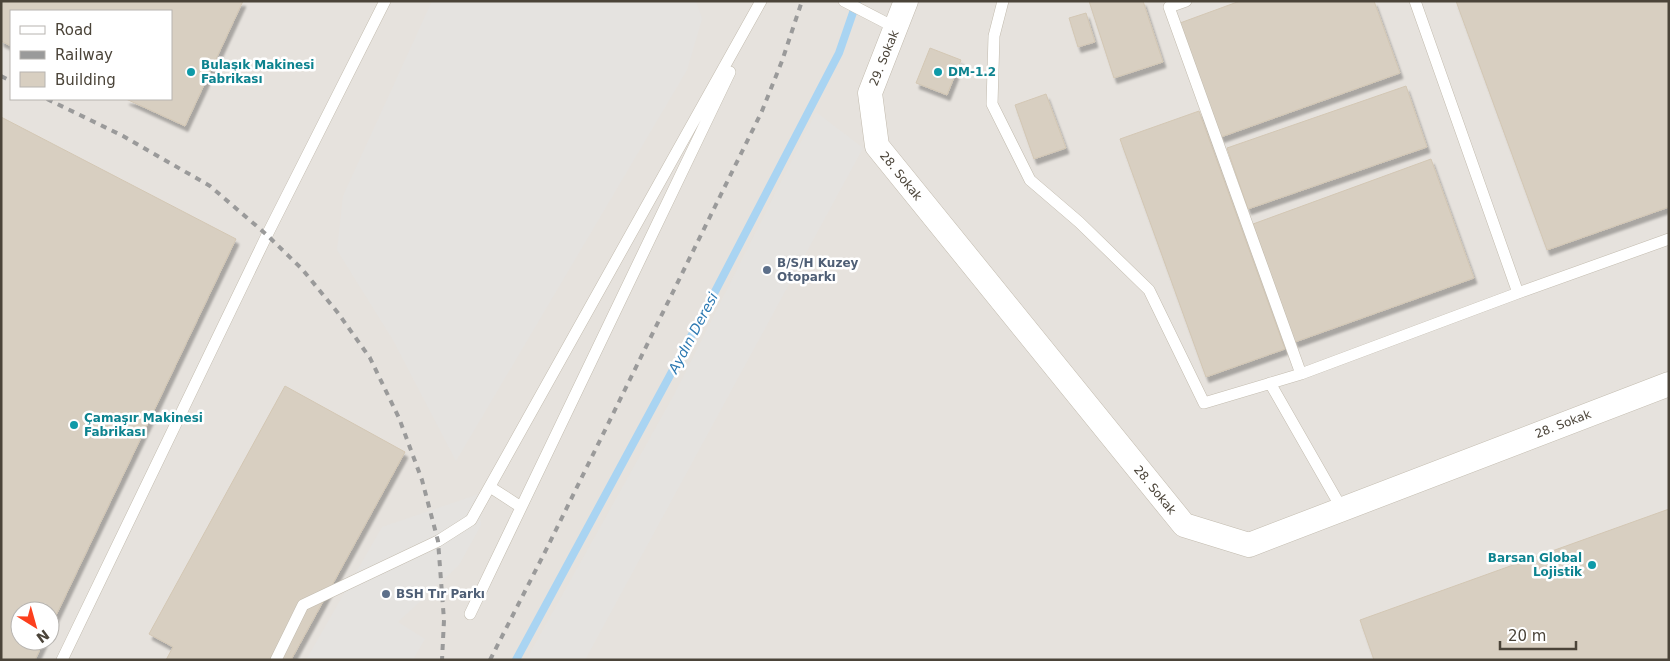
<svg xmlns="http://www.w3.org/2000/svg" width="1670" height="661" font-family="'DejaVu Sans',sans-serif">
<style>
.industrial{fill:#e6e2dd;fill-rule:evenodd}
.parking{fill:#e5e3e0}
.lines{fill:none;stroke-linecap:round;stroke-linejoin:round}
.stream{stroke:#a9d4f2;stroke-width:8}
.building{fill:#d8cfc1;stroke:#d3c7b4;filter:url(#shadow)}
.service-casing{stroke:#c2bbae;stroke-width:12}
.minor-casing{stroke:#c2bbae;stroke-width:25}
.service{stroke:#fff;stroke-width:11}
.minor{stroke:#fff;stroke-width:24}
.rail{stroke:#9a9a9a;stroke-width:4;stroke-dasharray:6 6;stroke-linecap:butt}
.culture-dot{fill:#0f9aa8;stroke:#fff;stroke-width:2}
.service-dot{fill:#5c6f8a;stroke:#fff;stroke-width:2}
.labels{text-anchor:middle;dominant-baseline:central;stroke-width:5;stroke-linejoin:round;paint-order:stroke}
.street-label{font-size:12px;fill:#4b4439;stroke:#fff}
.culture-label{font-size:12px;font-weight:bold;fill:#0d838f;stroke:#fff;text-anchor:start}
.service-label{font-size:12px;font-weight:bold;fill:#4e5e75;stroke:#fff;text-anchor:start}
.water-label{font-size:14px;font-style:italic;fill:#2e7ab2;stroke:#fff}
</style>
<defs>
<filter id="shadow"><feDropShadow dx="3" dy="5.5" stdDeviation="1" flood-color="#0004"/></filter>
</defs>
<rect width="100%" height="100%" fill="#f6f3ec"/>
<!-- industrial -->
<path class="industrial" d="M1,1h1668v659h-1668zM11,11h160v88h-160zM20,611h30v30h-30z"/>
<!-- parking -->
<path class="parking" d="M432,1h264l6,18 -15,51 -231,391 -63,-121 -56,-90 6,-54z
M816,112l47,36 -278,512h-59l149,-267z
M479,494l2,31 -22,40 -61,57 27,17 -12,21h-107l76,-133z"/>
<g class="lines">
<!-- stream -->
<path class="stream" d="M516,660l191,-353 132,-254 18,-52"/>
</g>
<!-- building -->
<path class="building" d="M1,1h242l-58,125 -59,-27h45v-88h-160v35l-10,-5z
M1089,1h54l20,61 -49,16z
M1240,1h134l26,72 -179,64 -41,-114z
M1456,1h213v206l-122,43z
M1086,13l9,29 -17,5 -9,-29z
M930,48l31,12 -14,35 -31,-12z
M1406,86l21,61 -179,62 -21,-61z
M1046,94l20,54 -32,11 -19,-54z
M1199,111l86,238 -79,28 -86,-238z
M1,117l235,122 -186,389v-17h-30v30h24l-9,19h-34z
M1431,159l43,119 -179,64 -42,-118z
M285,386l120,66 -114,208h-125l7,-13 -24,-13z
M1669,509v151h-295l-14,-40z"/>
<g class="lines">
<!-- service casing -->
<g class="service-casing">
<path id="service" d="M844,1l52,27
M1003,1l-9,35 -2,68 38,76 49,42 70,68 55,113 97,-29 217,-81 151,-54
M1186,1l-17,6 132,367
M1415,1l103,292
M1270,383l72,126
M490,487l31,20
M470,614l260,-542
M62,660l205,-425 118,-234
M276,660l27,-55 135,-64 33,-21 290,-519"/>
</g>
<!-- minor casing -->
<g class="minor-casing">
<path id="minor" d="M906,1l-36,92 7,53 307,379 65,20 420,-161"/>
</g>
<!-- service -->
<use href="#service" class="service"/>
<!-- minor -->
<use href="#minor" class="minor"/>
<!-- rail -->
<path class="rail" d="M1,76l10,5
M47,99l76,37 87,50 57,49 35,34 36,44 32,45 29,60 23,62 16,61 6,79 -2,40
M490,660l58,-114 214,-435 20,-50 20,-60"/>
</g>
<!-- markers -->
<g class="culture-dot">
<circle cx="191" cy="72" r="5"/>
<circle cx="938" cy="72" r="5"/>
<circle cx="74" cy="425" r="5"/>
<circle cx="1592" cy="565" r="5"/>
</g>
<g class="service-dot">
<circle cx="767" cy="270" r="5"/>
<circle cx="386" cy="594" r="5"/>
</g>
<g class="labels">
<!-- street labels -->
<g class="street-label">
<text transform="translate(884 58) rotate(-68)">29. Sokak</text>
<text transform="translate(901 176) rotate(51)">28. Sokak</text>
<text transform="translate(1563 424) rotate(-21)">28. Sokak</text>
<text transform="translate(1155 490) rotate(51)">28. Sokak</text>
</g>
<!-- culture labels -->
<g class="culture-label">
<text x="201" y="65">Bulaşık Makinesi<tspan x="201" dy="14">Fabrikası</tspan></text>
<text x="948" y="72">DM-1.2</text>
<text x="84" y="418">Çamaşır Makinesi<tspan x="84" dy="14">Fabrikası</tspan></text>
<text x="1582" y="558" text-anchor="end">Barsan Global<tspan x="1582" dy="14">Lojistik</tspan></text>
</g>
<!-- service labels -->
<g class="service-label">
<text x="777" y="263">B/S/H Kuzey<tspan x="777" dy="14">Otoparkı</tspan></text>
<text x="396" y="594">BSH Tır Parkı</text>
</g>
<!-- water labels -->
<g class="water-label">
<text transform="translate(693 333) rotate(-62)">Aydın Deresi</text>
</g>
</g>
<!-- border -->
<rect width="1670" height="661" fill="none" stroke="#4b4439" stroke-width="5"/>
<!-- legend -->
<rect x="10" y="10" width="162" height="90" fill="#ffffff" stroke="#b7b4b0"/>
<rect x="20" y="26" width="25" height="8" fill="#ffffff" stroke="#b7b4b0"/>
<text x="55" y="35" font-size="15" fill="#4b4439">Road</text>
<rect x="20" y="51" width="25" height="8" fill="#9a9a9a" stroke="#b7b4b0"/>
<text x="55" y="60" font-size="15" fill="#4b4439">Railway</text>
<rect x="20" y="72" width="25" height="15" fill="#d8cfc1" stroke="#b7b4b0"/>
<text x="55" y="85" font-size="15" fill="#4b4439">Building</text>
<!-- north arrow -->
<g transform="translate(35 626) rotate(143)"><circle r="24" fill="#ffffff" stroke="#b7b4b0"/>
<path d="M0-4L9 19L0 12L-9 19Z" fill="#fc3f1d"/>
<text y="-8" font-size="14" font-weight="bold" text-anchor="middle" fill="#4b4439">N</text>
</g>
<!-- scale -->
<path d="M1500 641v8h76v-8" fill="none" stroke="#4b4439" stroke-width="2.5"/>
<text x="1508" y="641" font-size="15" fill="#4b4439" stroke="#ffffff" stroke-width="4" paint-order="stroke">20 m</text>
</svg>
